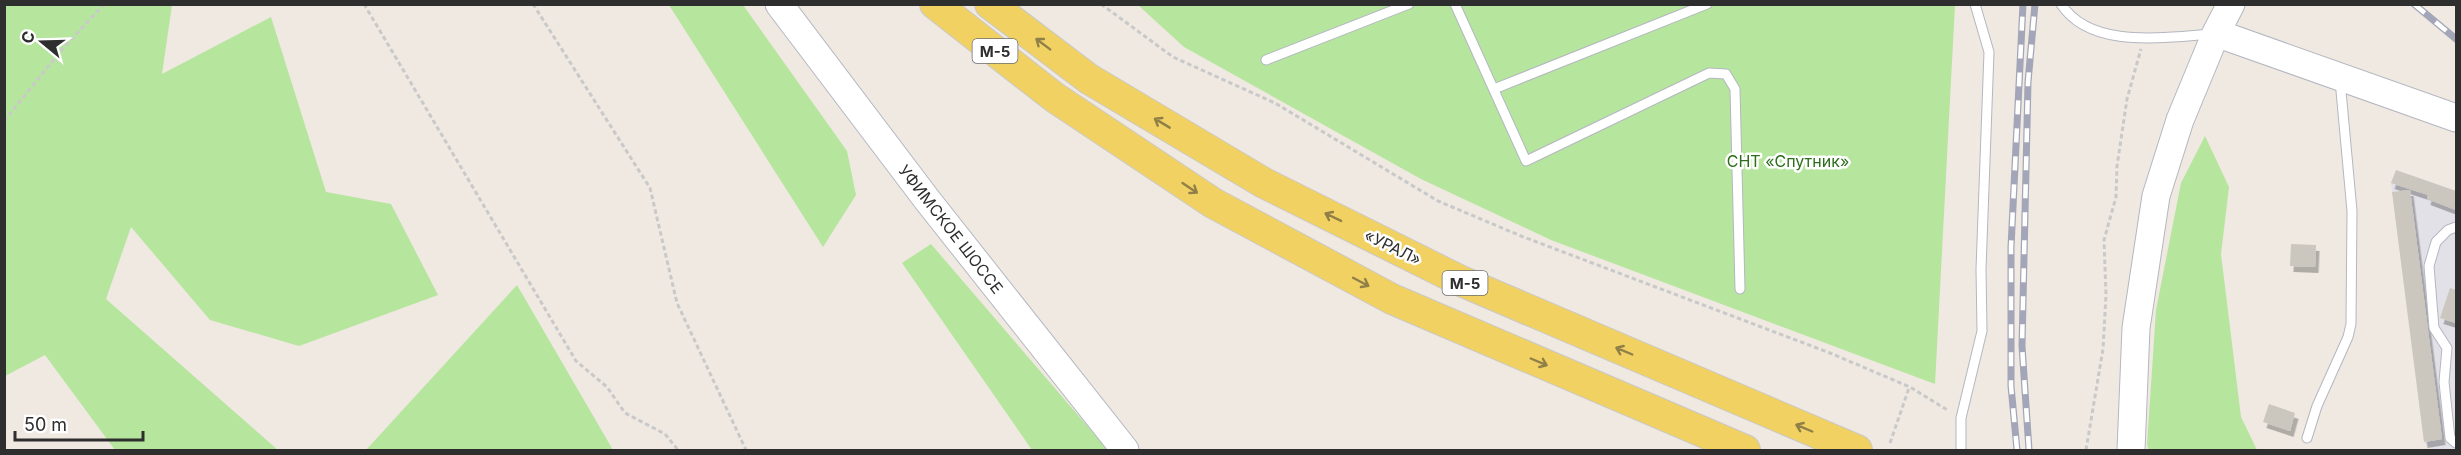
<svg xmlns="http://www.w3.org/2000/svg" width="2461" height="455" font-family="Inter,sans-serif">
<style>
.industrial{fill:#e3e1e8}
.green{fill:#b6e59e}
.building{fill:#cbc7bf;filter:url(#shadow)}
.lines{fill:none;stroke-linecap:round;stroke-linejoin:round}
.lane-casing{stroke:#b4b7c1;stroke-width:11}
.secondary-casing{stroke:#b4b7c1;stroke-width:29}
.primary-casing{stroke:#c9c9c9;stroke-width:32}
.path{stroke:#c9c9c9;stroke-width:3;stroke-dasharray:4.5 3;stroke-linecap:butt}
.lane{stroke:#fff;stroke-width:9}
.secondary{stroke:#fff;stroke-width:27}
.primary{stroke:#f2d163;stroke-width:30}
.rail-casing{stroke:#a3a6b8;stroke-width:7}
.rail{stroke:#fff;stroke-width:4.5;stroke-dasharray:14;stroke-linecap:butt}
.oneway{stroke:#908048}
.labels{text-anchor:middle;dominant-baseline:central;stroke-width:5;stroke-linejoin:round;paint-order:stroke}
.shield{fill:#fff;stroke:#6d6d6d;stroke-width:1.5}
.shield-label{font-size:15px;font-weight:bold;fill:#2e2e2e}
.park-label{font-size:16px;fill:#2c6e1b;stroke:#fff}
.street-label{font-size:16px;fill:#2e2e2e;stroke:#fff}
</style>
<defs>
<filter id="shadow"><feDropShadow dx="3.5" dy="6" stdDeviation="0" flood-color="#0004"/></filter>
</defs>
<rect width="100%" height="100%" fill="#efe9e1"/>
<!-- industrial -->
<path class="industrial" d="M2396,170l60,21v259h-23l-9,-8 -33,-259z"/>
<!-- green -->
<path class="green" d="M5,4l167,1 -10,69 109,-57 55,175 65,12 47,91 -139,51 -89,-26 -79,-93 -25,72 172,151h-163l-70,-95 -40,21z
M669,5h74l104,146 9,44 -33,52z
M1138,5h817l-20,379 -384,-144 -130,-61 -237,-132z
M2205,136l24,51 -8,67 20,163 16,33h-108l-2,-5 9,-135 25,-127z
M931,244l177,206h-76l-130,-187z
M517,285l96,165h-247z"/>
<!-- building -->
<path class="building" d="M2396,170l60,21v19l-29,-11 1,-4 -37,-12z
M2410,190l32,249 -18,3 -32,-250z
M2291,244l25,1 -1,22 -25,-1z
M2450,288l6,2v33l-16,-5z
M2269,404l26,9 -5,18 -27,-9z"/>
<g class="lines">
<!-- lane casing -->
<g class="lane-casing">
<path id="lane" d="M1455,4l71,157 183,-88 17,1 9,15 5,200
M2061,4c30,46 104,33 151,30
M1266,60l143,-56
M1494,89l213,-85
M2456,227l-8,3 -12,12 -7,24 5,62 13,20 -3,34 6,56 6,5
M2307,438l10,-32 31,-69 3,-13 1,-113 -12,-131
M1961,450v-32l21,-87 -1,-62 8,-217 -14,-48"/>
</g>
<!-- secondary casing -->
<g class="secondary-casing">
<path id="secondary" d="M779,4l149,197 197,249
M2216,33l240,85
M2131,450l5,-122 20,-132 24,-76 36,-87 15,-29"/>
</g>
<!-- primary casing -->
<g class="primary-casing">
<path id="primary" d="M935,4l119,93 159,106 179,96 353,151
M990,4l99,75 175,104 197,98 396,169"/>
</g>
<!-- path -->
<path class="path" d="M364,4l212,357 31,26 18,26 40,21 13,16
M533,4l117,184 27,115 69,147
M1101,4l72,53 102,46 163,98 83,35 309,117 80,34 39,24
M4,121l56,-69 44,-48
M1890,443l19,-55
M2086,450l17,-101 3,-54 -2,-55 12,-43 1,-31 10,-67 14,-50"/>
<!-- lane -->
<use href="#lane" class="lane"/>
<!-- secondary -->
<use href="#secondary" class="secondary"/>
<!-- primary -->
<use href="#primary" class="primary"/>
<!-- rail casing -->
<g class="rail-casing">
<path id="rail" d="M2414,4l42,35
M2017,450l-6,-64v-139l12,-243
M2029,450l-7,-104 6,-264 7,-78"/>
</g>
<!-- rail -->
<use href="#rail" class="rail"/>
</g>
<!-- one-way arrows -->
<defs><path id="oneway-shaft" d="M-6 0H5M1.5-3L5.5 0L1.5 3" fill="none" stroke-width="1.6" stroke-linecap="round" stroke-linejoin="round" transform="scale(1.5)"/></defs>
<g class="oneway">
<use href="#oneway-shaft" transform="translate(1043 44) rotate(-143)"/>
<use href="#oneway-shaft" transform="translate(1162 123) rotate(-149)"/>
<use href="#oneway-shaft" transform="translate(1190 188) rotate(34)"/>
<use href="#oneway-shaft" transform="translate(1333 217) rotate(-154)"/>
<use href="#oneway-shaft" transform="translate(1361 282) rotate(28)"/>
<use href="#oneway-shaft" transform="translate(1624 351) rotate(-157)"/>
<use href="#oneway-shaft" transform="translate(1539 362) rotate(23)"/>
<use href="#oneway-shaft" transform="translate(1804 428) rotate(-157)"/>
</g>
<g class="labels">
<!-- shield labels -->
<g class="shield">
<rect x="972.5" y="39" width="45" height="24" rx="4.5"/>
<rect x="1442.5" y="271" width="45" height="24" rx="4.5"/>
</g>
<g class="shield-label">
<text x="995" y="51">М-5</text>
<text x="1465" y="283">М-5</text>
</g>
<!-- park labels -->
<g class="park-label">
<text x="1788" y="161">СНТ «Спутник»</text>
</g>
<!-- street labels -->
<g class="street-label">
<text transform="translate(951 229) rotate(52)">УФИМСКОЕ ШОССЕ</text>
<text transform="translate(1393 247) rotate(26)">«УРАЛ»</text>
</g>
</g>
<!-- border -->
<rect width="2461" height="455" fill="none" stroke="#2e2e2e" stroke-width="12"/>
<!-- north arrow -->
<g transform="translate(42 42) rotate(289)" stroke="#ffffff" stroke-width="4.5" paint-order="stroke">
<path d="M0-4.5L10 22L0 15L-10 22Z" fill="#2e2e2e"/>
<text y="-9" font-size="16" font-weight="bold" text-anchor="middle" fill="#2e2e2e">С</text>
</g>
<!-- scale -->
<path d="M15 431v9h128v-9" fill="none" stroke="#2e2e2e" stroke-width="3"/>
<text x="24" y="431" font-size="18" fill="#2e2e2e" stroke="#ffffff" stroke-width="4.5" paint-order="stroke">50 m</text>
</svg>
